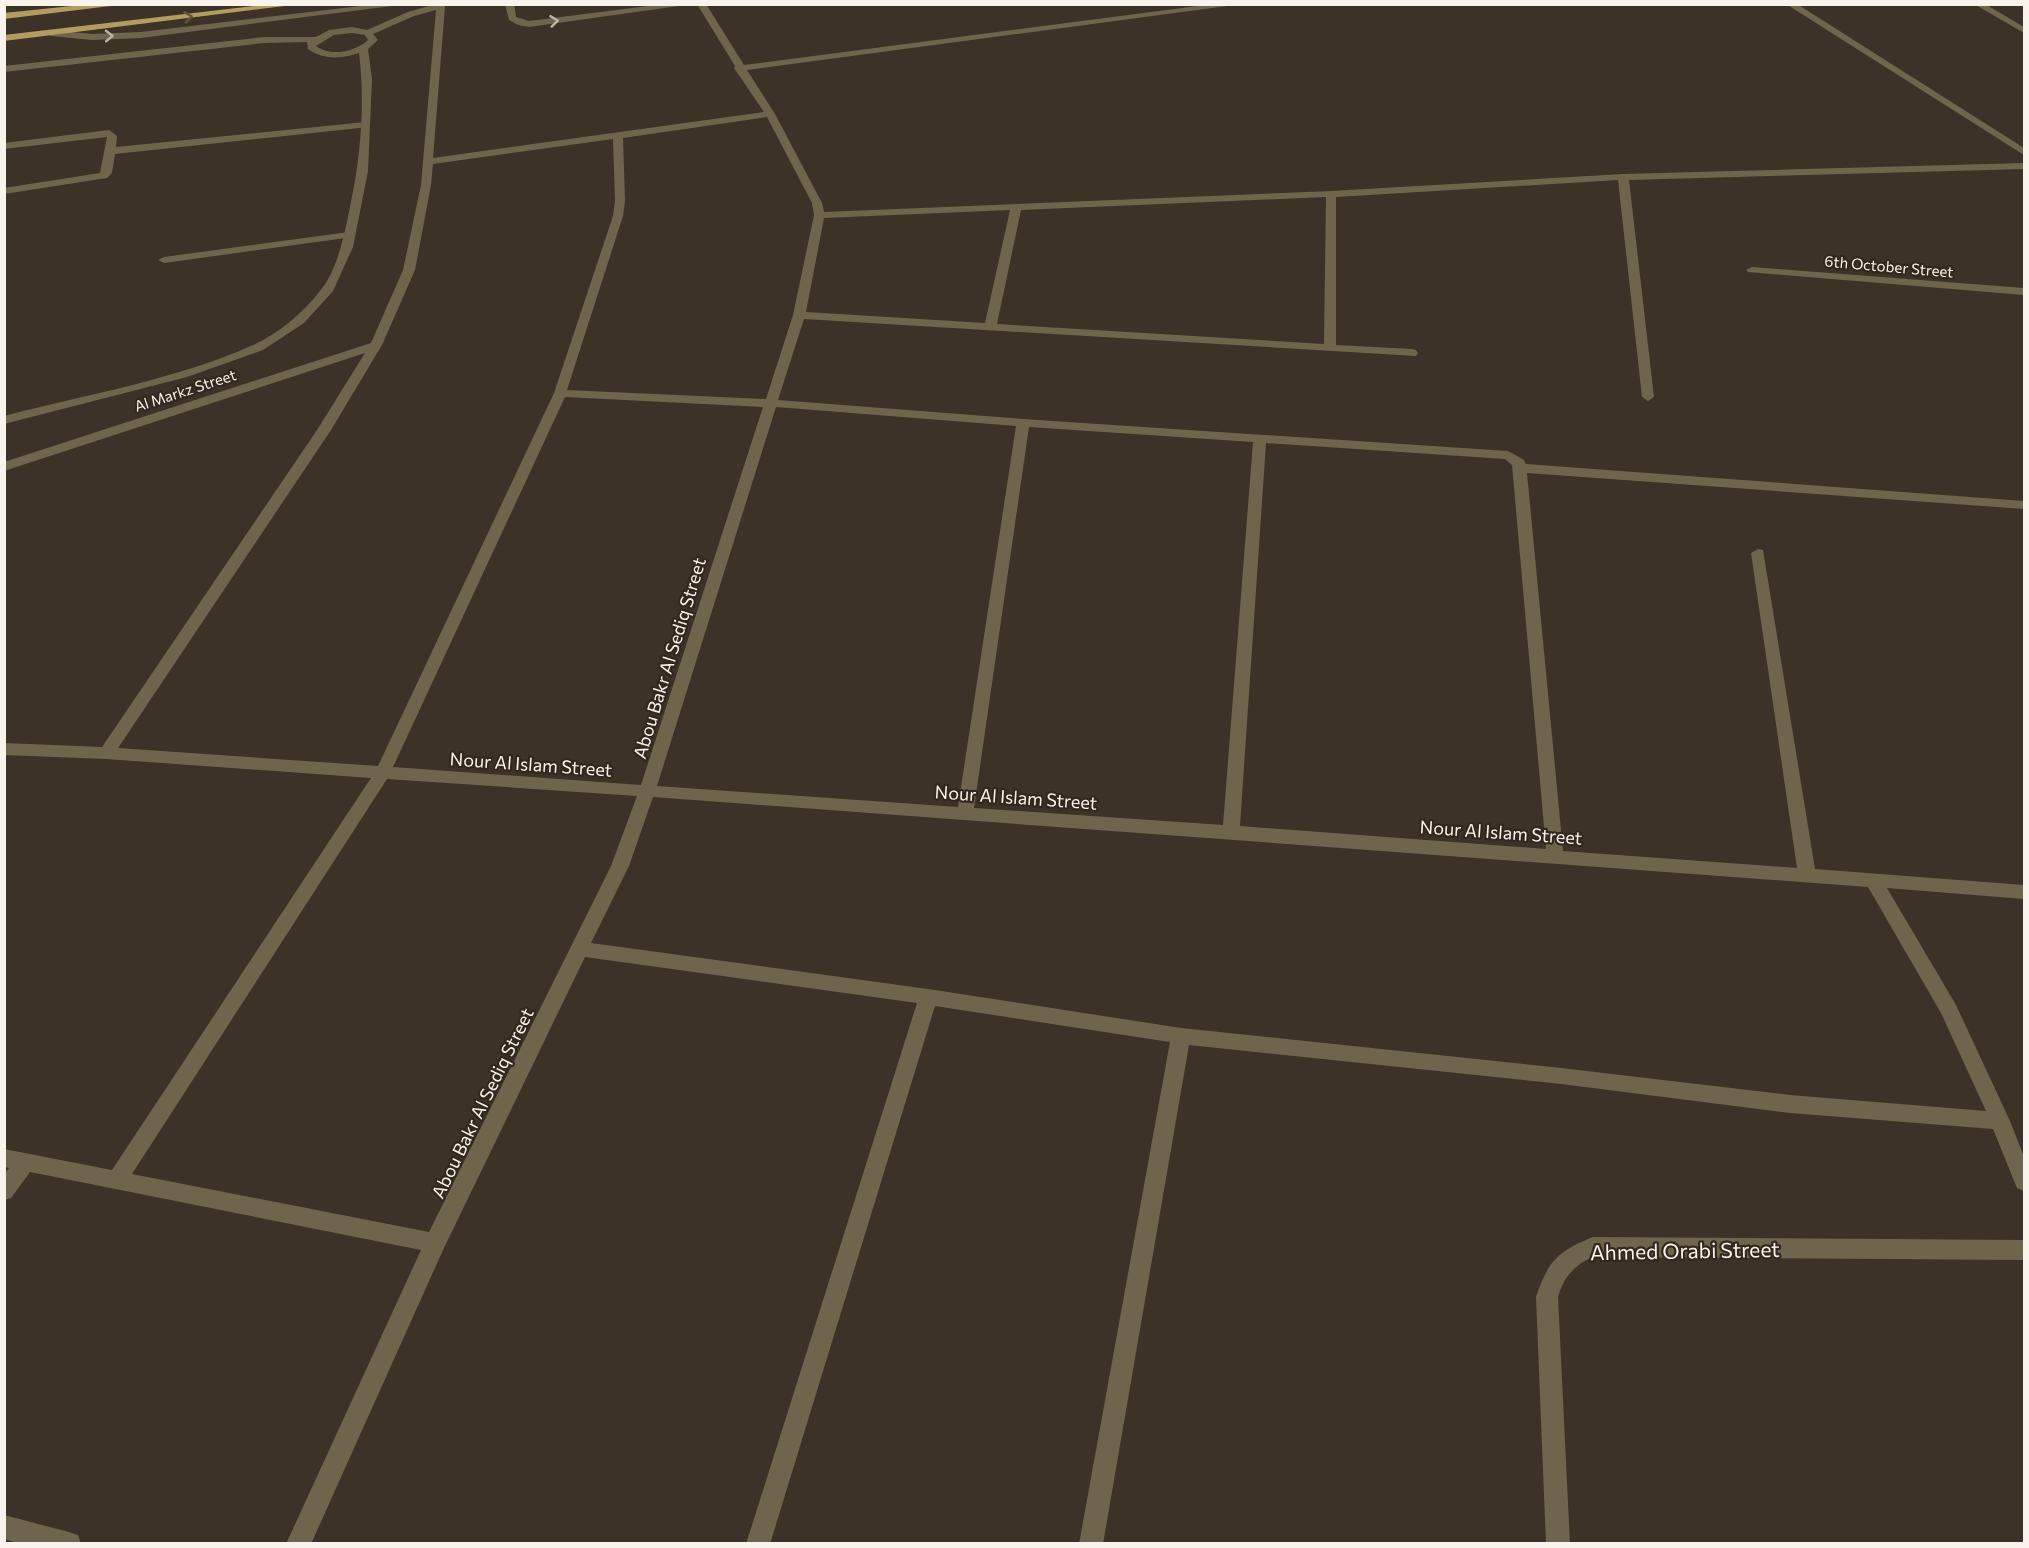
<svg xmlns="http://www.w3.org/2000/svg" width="2029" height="1548" font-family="Commissioner,sans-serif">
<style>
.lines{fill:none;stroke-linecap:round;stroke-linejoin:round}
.service{fill:#6f654c;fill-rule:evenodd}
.minor{fill:#6f654c;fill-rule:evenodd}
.trunk{fill:#b39c62;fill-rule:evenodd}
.oneway{stroke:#665639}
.oneway2{stroke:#bbb3a4}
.labels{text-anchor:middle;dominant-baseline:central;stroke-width:4.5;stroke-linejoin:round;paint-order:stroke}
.far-street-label{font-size:15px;fill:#faf3ec;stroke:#33281d}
.street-label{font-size:18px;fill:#faf3ec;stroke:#33281d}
.near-street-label{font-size:21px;fill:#faf3ec;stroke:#33281d}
</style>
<rect width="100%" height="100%" fill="#3d3227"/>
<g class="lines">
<!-- service -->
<path class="service" d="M505,4h9l2,13 13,4 135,-17h29l-164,23 -11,-2 -9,-5z
M365,122l5,3 -1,2 -254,27 -3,19 -5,5 -103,16v-6l96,-15 7,-36 -103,12v-6l105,-13 8,6 -1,11z
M349,232l4,1v4l-189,26 -6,-3 6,-3z"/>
<!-- minor -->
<path class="minor" d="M377,4h31l-267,34 -49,2 -41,-4 -5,-3 5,-3 41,4 49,-2z
M436,4l9,2 -12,152 331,-46 -30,-44 1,-2 -38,-62h9l38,61 469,-61h29l-495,66 28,44 47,89 2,9 507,-21 292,-17 401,-11v6l-395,11 25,217 -6,4 -6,-4 -24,-217 -282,17v148l76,4 4,1 2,3 -2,3 -612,-37 -26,81 245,19 485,32 16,9 2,4 498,37v8l-497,-36 36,378 234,17 -46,-315 7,-4 5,1 52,319 209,16v14l-137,-11 69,117 54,116 14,36v34l-7,-3 -24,-59 -203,-16 -229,-29 -372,-39 -86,499h-24l91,-502 -235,-36 -165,538h-24l171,-541 -332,-46 -142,293 -132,294h-25l135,-294 -391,-78 -19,26 -7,2v-26l5,-6 -5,-1v-18l108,21 259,-392 -265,-19 -102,-4v-12l98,4 215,-317 48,-77 -361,118v-9l367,-119 32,-73 18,-85 15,-175 -22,6 -41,18 5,6 -10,9 4,30 -4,92 -15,76 -20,44 -29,32 -41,27 -76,27 -183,47v-8c81,-21 174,-37 249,-71 25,-11 50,-32 67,-54 19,-23 25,-61 31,-89 10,-48 14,-100 8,-149 -17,6 -36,7 -51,-4l-1,-7 -43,1 -260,29v-6l260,-29h52l13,-7 23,-3 15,3 41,-18zM352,33l13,2 3,5c-13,12 -37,17 -52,6l18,-11zM767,117l45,86 2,12 -21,100 -27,84 -199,-9 56,-174 2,-15 -2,-63zM613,139l2,62 -2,15 -59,177 -176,373 -260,-18 213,-318 51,-85 33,-75 16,-85 2,-21zM1326,197l-2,147 -327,-20 24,-114zM1010,210l-25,113 -179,-11 18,-94zM565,397l198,10 -122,378 -248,-18zM776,407l240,19 -58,381 -301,-21zM1029,427l224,15 -30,383 -249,-17zM1266,443l239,16 7,6 34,384 -306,-23zM387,779l250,17 -26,70 -182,366 -297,-58zM653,797l1215,90 73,126 45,98 -196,-16 -229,-27 -380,-40 -253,-39 -337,-46 38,-77z
M1786,4h11l227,144v7z
M1974,4h11l39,23v6z
M1752,267l272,21v7l-276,-23 -2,-2z
M1593,1237l431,3v20l-431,-3c-19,8 -29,20 -35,40l12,247h-24l-10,-247c12,-36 22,-46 57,-60z
M4,1515l65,17 9,3 3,9h-60l-17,-5z"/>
<!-- trunk -->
<path class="trunk" d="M91,4h36l-123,15v-6z
M270,4h31l-297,37v-6z"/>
</g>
<!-- one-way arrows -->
<defs><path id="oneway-chevron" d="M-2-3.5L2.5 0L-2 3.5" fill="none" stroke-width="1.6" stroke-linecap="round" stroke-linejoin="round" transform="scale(1.5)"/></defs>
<use class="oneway" href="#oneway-chevron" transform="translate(188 17) rotate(-7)"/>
<g class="oneway2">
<use href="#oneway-chevron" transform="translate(554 21) rotate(-7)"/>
<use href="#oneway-chevron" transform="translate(109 36) rotate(-1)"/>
</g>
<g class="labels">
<!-- far-street labels -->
<g class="far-street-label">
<text transform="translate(1889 266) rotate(5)">6th October Street</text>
<text transform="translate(185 390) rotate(-18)">Al Markz Street</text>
</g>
<!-- street labels -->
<g class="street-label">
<text transform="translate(669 658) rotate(-73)">Abou Bakr Al Sediq Street</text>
<text transform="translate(531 764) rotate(4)">Nour Al Islam Street</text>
<text transform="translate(1016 797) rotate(4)">Nour Al Islam Street</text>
<text transform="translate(1501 832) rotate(4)">Nour Al Islam Street</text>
<text transform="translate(482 1103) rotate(-64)">Abou Bakr Al Sediq Street</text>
</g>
<!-- near-street labels -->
<g class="near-street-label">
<text transform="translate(1685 1250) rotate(-1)">Ahmed Orabi Street</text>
</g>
</g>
<!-- border -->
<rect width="2029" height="1548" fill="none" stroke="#faf3ec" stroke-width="12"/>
</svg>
